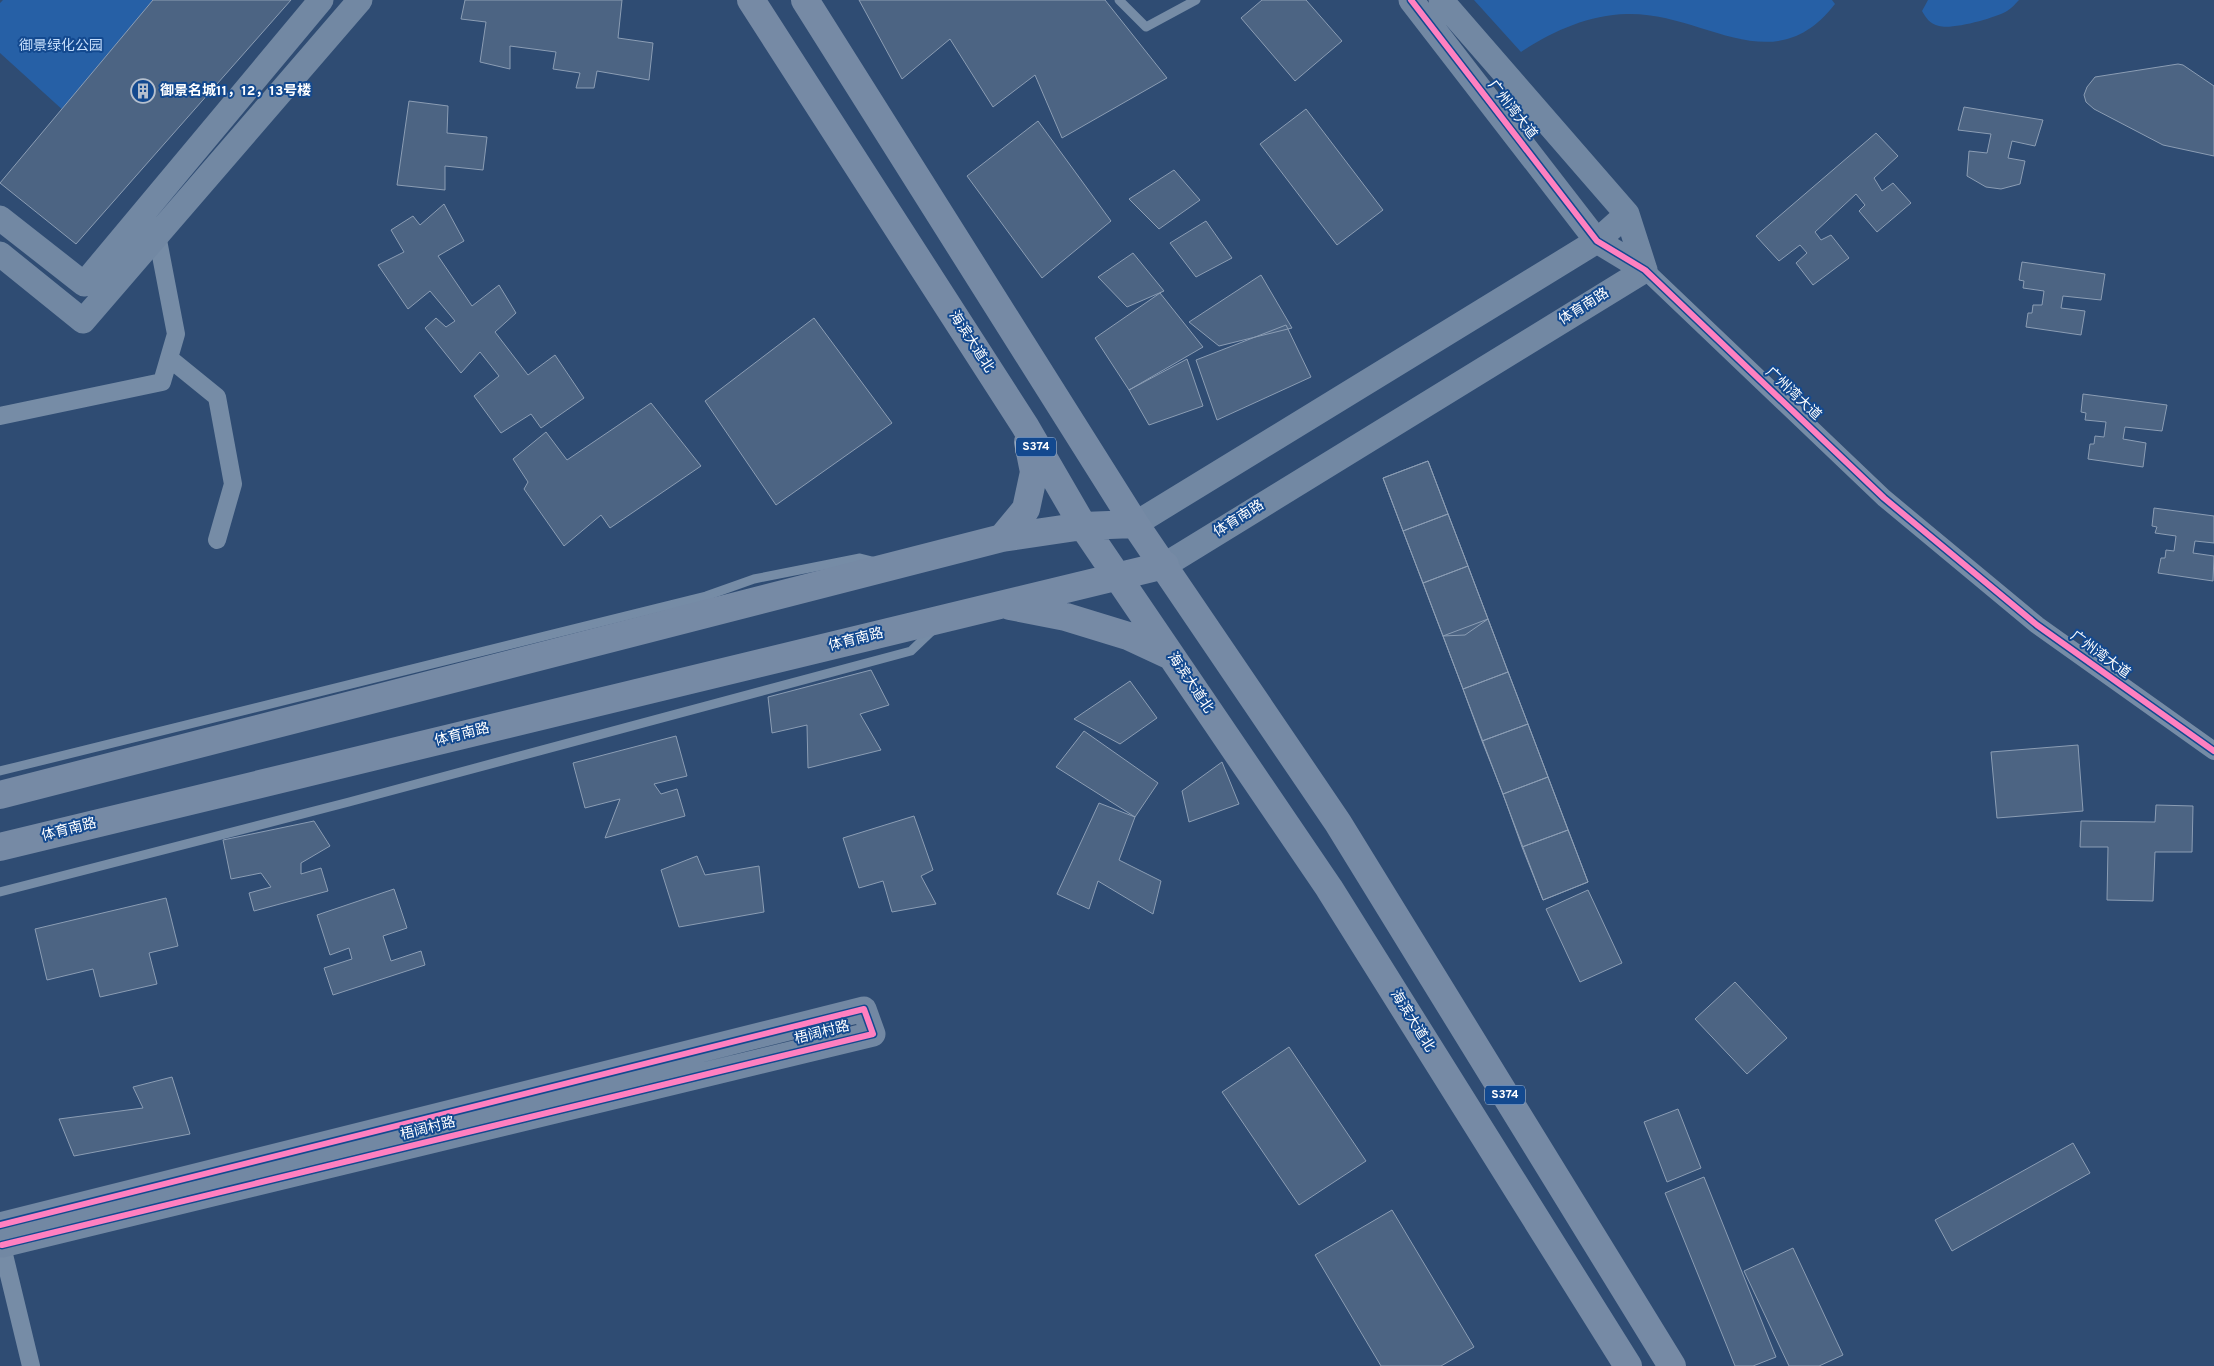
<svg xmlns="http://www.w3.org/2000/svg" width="2214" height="1366" font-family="Overpass,'Noto Sans SC',sans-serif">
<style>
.green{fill:#2660a6}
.building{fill:#4c6483;stroke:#8b9db4}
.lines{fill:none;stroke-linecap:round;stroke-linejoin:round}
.lane{stroke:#768ca6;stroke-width:9}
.street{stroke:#768ca6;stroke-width:18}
.secondary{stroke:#7288a3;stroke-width:25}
.primary{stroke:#768aa5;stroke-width:28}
.cycleway-casing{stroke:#13498f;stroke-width:9}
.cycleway{stroke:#ff80c0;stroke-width:6}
.labels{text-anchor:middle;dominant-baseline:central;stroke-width:4;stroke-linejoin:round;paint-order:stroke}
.shield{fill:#13498f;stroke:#b8c8dd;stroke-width:1}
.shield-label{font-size:12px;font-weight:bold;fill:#fff}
.park-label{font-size:14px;fill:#c5defc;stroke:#13498f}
.poi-label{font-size:14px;font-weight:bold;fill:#fff;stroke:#13498f;text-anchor:start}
.street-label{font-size:14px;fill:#fff;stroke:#13498f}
</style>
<rect width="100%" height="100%" fill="#2f4c73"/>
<!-- green -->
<path class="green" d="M3,0h154l-92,112 -65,-59v-50z
M1474,0h358l3,4c-62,80 -130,8 -208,10 -39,1 -74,17 -106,38z
M1928,0h91c-4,4 -7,8 -12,11 -12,7 -55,19 -68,15 -9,-2 -13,-8 -17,-15z"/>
<!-- building -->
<path class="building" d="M153,0h138l-215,244 -76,-61z
M465,0h157l-4,38 35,5 -4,37 -52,-9 -3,17h-18l4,-15 -27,-4 3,-17 -46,-6v23l-30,-7 6,-40 -25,-3z
M859,0h246l62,78 -105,60 -27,-63 -42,32 -43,-68 -48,40z
M1262,0h44l36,41 -47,40 -54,-63z
M2178,64l5,1 31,21v70l-51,-11 -69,-36 -8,-7 -2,-7 3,-8 8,-10z
M409,101l39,5 -1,27 40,4 -4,33 -38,-4v24l-48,-5z
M1964,107l79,13 -8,26 -23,-5 -4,17 17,3 -5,23 -19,5 -15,-2 -19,-11 2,-25 18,2 4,-19 -33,-4z
M1306,109l77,101 -46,35 -77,-101z
M1038,121l73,100 -69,57 -75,-102z
M1876,133l22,23 -24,22 8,13 11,-8 18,20 -34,29 -18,-21 6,-6 -9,-11 -41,38 6,8 10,-5 18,23 -36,27 -17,-22 11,-10 -7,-8 -21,16 -23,-25z
M1174,170l26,30 -41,29 -30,-30z
M444,204l20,37 -26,15 34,50 27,-21 17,28 -21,19 33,43 27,-20 29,43 -43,30 -10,-14 -30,19 -27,-37 25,-20 -19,-24 -19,21 -36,-45 11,-10 10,9 9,-6 -25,-30 -22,18 -30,-44 26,-13 -13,-22 22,-14 7,9z
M1206,221l26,37 -36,19 -26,-34z
M1133,253l31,38 -37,16 -29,-30z
M2022,262l83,12 -4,26 -38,-4 -2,12 24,3 -4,24 -55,-8 2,-14h4l1,-8h9l2,-14 -21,-3 1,-7 -5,-1z
M1261,275l31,53 -73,18 -30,-24z
M1160,293l43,54 -74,43 -34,-52z
M814,318l78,105 -116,82 -71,-104z
M1286,325l25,52 -94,43 -21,-60z
M1187,359l16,47 -54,19 -20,-35z
M2083,394l84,11 -5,26 -37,-4 -2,12 23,4 -3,24 -55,-8 2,-15h4l1,-8 9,1 2,-15 -21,-2 1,-7 -5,-1z
M651,403l50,63 -91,62 -9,-13 -37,31 -40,-57 4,-7 -15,-23 33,-27 21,28z
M1428,461l20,53 -45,17 -20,-53z
M1428,461l160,421 -45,18 -160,-422z
M2154,508l60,8v27l-19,-2 -2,12 21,3 -1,25 -55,-8 3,-15h4l1,-8 8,1 2,-15 -21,-3 2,-6 -5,-1z
M1448,514l20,52 -45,17 -20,-52z
M1468,566l20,53 -45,17 -20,-53z
M1488,619l20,53 -45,17 -20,-53 22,-1z
M871,670l18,35 -29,9 21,36 -73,18 -1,-43 -35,8 -4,-36z
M1508,672l20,52 -46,17 -19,-52z
M1130,681l27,37 -37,26 -46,-25z
M1528,724l20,53 -45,17 -21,-53z
M1084,731l74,52 -23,34 -79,-50z
M676,736l11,40 -33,8 7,10 16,-5 8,27 -80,22 15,-39 -35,9 -12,-45z
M2078,745l5,66 -86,7 -6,-66z
M1222,762l17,42 -50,18 -7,-31z
M1548,777l20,53 -46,17 -19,-53z
M1099,803l36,14 -16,43 42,21 -8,33 -55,-33 -9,28 -32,-15z
M2156,805l37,1 -1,46h-37l-2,49 -46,-1 1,-53h-28l1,-26 74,1z
M914,816l19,54 -12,6 15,28 -44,8 -9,-31 -24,7 -16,-50z
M314,821l16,25 -29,17v11l20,-6 7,23 -74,20 -5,-18 22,-6 -10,-14 -30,6 -8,-39z
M1568,830l20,52 -45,18 -21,-53z
M697,856l8,19 54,-9 5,46 -85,15 -18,-57z
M394,889l13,39 -24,8 8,25 30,-10 4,14 -92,30 -9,-27 28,-9 -3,-11 -19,7 -13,-40z
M1588,890l34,73 -42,19 -34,-73z
M166,898l12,48 -29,7 8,31 -57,13 -7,-28 -46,11 -12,-51z
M1735,982l52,56 -40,36 -52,-55z
M1289,1047l77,114 -67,44 -77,-113z
M172,1077l18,57 -116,22 -15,-37 84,-11 -10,-21z
M1678,1109l23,59 -34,14 -23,-60z
M2073,1143l17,30 -138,78 -17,-31z
M1704,1177l72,180 -23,9h-18l-70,-173z
M1392,1210l82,137 -33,19h-60l-66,-111z
M1793,1248l50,107 -24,11h-30l-45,-95z"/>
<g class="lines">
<!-- lane -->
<path class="lane" d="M1119,0l27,27 50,-27
M0,771l706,-175 48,-17 106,-21 16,4
M0,892l349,-90 562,-151 23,-22"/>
<!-- street -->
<path class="street" d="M1645,270l239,228 153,127 177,126
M169,358l48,39 16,87 -16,56
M0,416l162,-34 14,-48 -19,-99
M0,1238l31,128"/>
<!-- secondary -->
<path class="secondary" d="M1411,0l186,241 48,29
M1441,0l186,214 18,56
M0,218l84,66 237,-284
M0,254l83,67 277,-321
M1135,524l462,-283 30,-27
M1165,565l480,-295
M0,1225l864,-216 9,25 -871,211"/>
<!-- primary -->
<path class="primary" d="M751,0l274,426 58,100 246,362 299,478
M805,0l330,524 203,299 334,543
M1002,538l24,-29 8,-37 -6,-30
M1010,606l56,11 62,19 43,20
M0,795l1002,-257 81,-12 52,-2
M0,847l1165,-282"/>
<!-- cycleway casing -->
<g class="cycleway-casing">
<path id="cycleway" d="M1411,0l186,241 48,29 239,228 153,127 177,126
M0,1225l864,-216 9,25 -871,211"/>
</g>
<!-- cycleway -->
<use href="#cycleway" class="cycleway"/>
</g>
<!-- icons -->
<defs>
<g id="building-ring" transform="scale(1.25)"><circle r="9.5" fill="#13498f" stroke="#b6c0ce" stroke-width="1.5"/><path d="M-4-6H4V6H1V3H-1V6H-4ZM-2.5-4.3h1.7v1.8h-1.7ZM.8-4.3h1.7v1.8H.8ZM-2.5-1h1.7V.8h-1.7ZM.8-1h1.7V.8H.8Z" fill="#b6c0ce"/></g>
</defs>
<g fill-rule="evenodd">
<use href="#building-ring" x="143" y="91"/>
</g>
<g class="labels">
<!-- shield labels -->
<g class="shield">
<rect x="1016" y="437.5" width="40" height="19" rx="4"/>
<rect x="1485" y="1085.5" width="40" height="19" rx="4"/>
</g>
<g class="shield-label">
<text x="1036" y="447">S374</text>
<text x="1505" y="1095">S374</text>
</g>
<!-- park labels -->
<g class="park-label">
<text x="61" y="46">御景绿化公园</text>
</g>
<!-- poi labels -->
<g class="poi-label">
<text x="160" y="91">御景名城11，12，13号楼</text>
</g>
<!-- street labels -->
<g class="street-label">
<text transform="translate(1512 110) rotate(52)">广州湾大道</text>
<text transform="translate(1584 307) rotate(-32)">体育南路</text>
<text transform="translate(971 342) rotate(57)">海滨大道北</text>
<text transform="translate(1793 394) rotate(43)">广州湾大道</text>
<text transform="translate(1239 519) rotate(-32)">体育南路</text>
<text transform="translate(856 640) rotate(-14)">体育南路</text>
<text transform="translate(2100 655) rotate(36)">广州湾大道</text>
<text transform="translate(1190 683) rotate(56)">海滨大道北</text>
<text transform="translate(462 735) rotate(-14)">体育南路</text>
<text transform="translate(69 830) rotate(-14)">体育南路</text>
<text transform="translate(1412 1021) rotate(58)">海滨大道北</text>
<text transform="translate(822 1033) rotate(-14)">梧阔村路</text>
<text transform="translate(428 1129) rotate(-14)">梧阔村路</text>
</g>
</g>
</svg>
